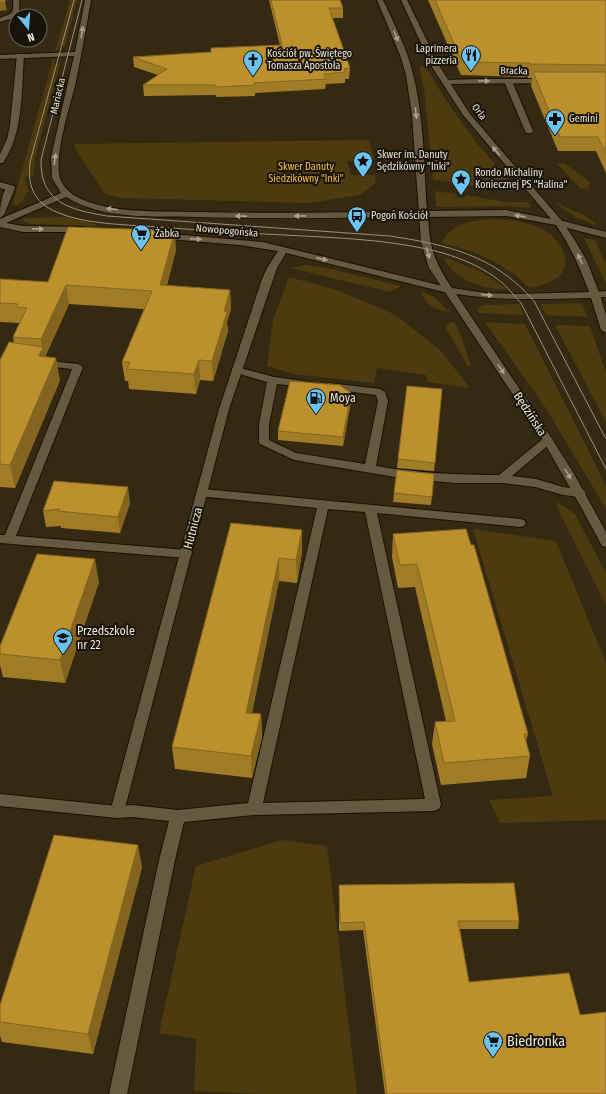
<svg xmlns="http://www.w3.org/2000/svg" width="606" height="1094" font-family="'Fira Sans Condensed',sans-serif">
<style>
.green{fill:#4d3a0f}
.lines{fill:none;stroke-linecap:round;stroke-linejoin:round}
.lane-casing{stroke:#1c1100;stroke-width:2}
.street-casing{stroke:#1c1100;stroke-width:2}
.secondary-casing{stroke:#1c1100;stroke-width:2}
.lane{fill:#66593f;fill-rule:evenodd}
.street{fill:#66593f;fill-rule:evenodd}
.secondary{fill:#66593f;fill-rule:evenodd}
.tram{stroke:#9a907d;stroke-width:1}
.wall{fill:#a17c27}
.shaded-wall{fill:#836520}
.building{fill:#bb902d;stroke:#836520}
.oneway{fill:#aaa08b}
.labels{text-anchor:middle;dominant-baseline:central;stroke-width:4;stroke-linejoin:round;paint-order:stroke}
.far-poi-label{font-size:10px;fill:#ede6d7;stroke:#181308;text-anchor:start}
.far-street-label{font-size:10px;fill:#ede6d7;stroke:#181308}
.far-park-label{font-size:10px;fill:#fbc341;stroke:#181308}
.poi-label{font-size:12px;fill:#ede6d7;stroke:#181308;text-anchor:start}
.street-label{font-size:12px;fill:#ede6d7;stroke:#181308}
.near-poi-label{font-size:14px;fill:#ede6d7;stroke:#181308;text-anchor:start}
</style>
<rect width="100%" height="100%" fill="#352911"/>
<!-- green -->
<path class="green" d="M70,0h7l-12,46h-6l-2,5h-2z
M53,59h2l-1,5h6l-25,94 -2,18 -8,1 3,14 -5,9 -7,6 -3,-2 1,-5z
M419,67h7l19,32 31,43 42,49 -85,-11 -9,-91z
M369,140l5,20 -27,1 4,14h24l1,8 -16,12 -52,8 -187,-5 -16,-4 -28,-42 -3,-8z
M564,163l26,19 -2,7 -8,-1 -23,-24z
M435,191l21,3 -1,3 10,1 1,-3 39,7h22l4,4 -4,2 -17,-2 -71,1 -3,-1z
M554,202l32,14 10,7 -1,2 -20,-8z
M66,217l30,7 -1,2 -64,-2 -7,-2 -1,-2 1,-2h5z
M494,219c19,1 37,3 53,13 8,5 14,13 17,21 9,23 -18,32 -35,35 -22,-24 -56,-38 -87,-45 7,-20 33,-23 52,-24z
M584,238l11,2 11,24v20z
M443,257l37,14 27,18c-24,1 -54,-9 -64,-32z
M306,265l21,3 74,18 -11,6 -100,-24z
M289,277l48,13 59,25 44,35 30,38 -43,-6 -1,-7 -49,-7 -3,15 -81,-9 -26,-8 6,-46z
M420,291l14,6 15,15c-14,-1 -24,-8 -29,-21z
M581,303l2,2 4,12 -41,-2 -6,-11z
M519,304l5,11 -45,-2 -2,-4 7,-4z
M454,322l6,11 11,33h-3l-23,-39 3,-3z
M485,322l40,2 81,162v23l-61,-102z
M555,325l35,1 16,47v49z
M557,502l18,12 31,59v32l-49,-98z
M473,529l83,12 50,122v157l-106,3 -11,-23 64,-4z
M282,840l45,6 30,248h-96l-67,-3 2,-52 -37,-6 37,-167z"/>
<g class="lines">
<!-- lane casing -->
<g class="lane-casing">
<path id="lane" d="M13,0h6c2,17 -4,18 -19,22v-4c13,-5 14,-4 13,-18z
M17,54h6l1,2c-3,36 0,76 -21,107h-3v-9l7,-15 3,-14z
M505,79h6l1,2 21,50 -1,2h-6l-1,-2 -21,-50z
M11,185l4,3 -11,27 -4,3c0,-9 1,-30 11,-33z
M41,360l37,4 5,3 -67,169 170,14 4,1 2,3 -2,3 -4,1 -186,-15v-8h5l67,-166 -35,-4 -1,-2z
M237,367l37,10 36,5 1,2 -5,3 -29,-3 -8,40v16l27,13 69,11 13,-63 -2,-6 -47,-6 -5,-3 5,-3 51,6 5,3 3,9 -12,65c41,7 82,9 123,9l45,-37h8l1,2 -1,2 -40,34 24,3 27,8 21,3 2,3 -2,3 -4,1 -17,-2 -28,-8 -33,-4h-46l-49,-4 -113,-19 -34,-16 -1,-2v-18l8,-42 -34,-10 -1,-2 1,-2z
M203,489l317,30 4,1 2,3 -2,3 -4,1 -143,-14 64,292 -2,4 -5,2 -180,4 -70,7 -9,38 -48,234h-18l50,-234 10,-39 -37,-4 -15,1 -117,-12v-12l117,12 15,-1 46,5 70,-7 69,-295 -118,-12 -2,-3 2,-3zM328,509l37,3 60,287 -162,4z"/>
</g>
<!-- street casing -->
<g class="street-casing">
<path id="street" d="M85,0h6c-5,29 -10,57 -16,86 -6,23 -21,70 -15,92 5,15 21,22 35,26 31,9 66,7 99,8 76,2 153,0 229,-1l4,3 -4,3c-76,1 -152,2 -227,0 -43,-1 -93,3 -130,-20l-60,26 17,3 59,1 4,3 -1,2h-62l-23,-5v-8l61,-26 -9,-15 -1,-21 23,-101 -74,3v-4l75,-3z
M479,79h69l4,2 -4,2 -103,1 -4,-2 4,-2z
M0,182l14,4 1,2 -4,3 -11,-3z
M559,220l47,12v6l-50,-13 -1,-2 1,-2z
M160,233l103,9 188,46 2,2 -5,3 -162,-40 -9,15 -48,141 -105,403 -2,4 -5,2 -5,-2 -2,-4 109,-403 43,-130 5,-11 11,-17 -39,-6 -82,-7 -1,-2z
M606,291v6l-11,1 -5,-3 5,-3z"/>
</g>
<!-- secondary casing -->
<g class="secondary-casing">
<path id="secondary" d="M377,0h6c11,24 24,48 30,74 11,42 11,94 14,137l79,-1 45,9 -88,-104 -31,-48 -31,-67h6l33,67 30,47 92,107 14,21 11,19 13,34 6,20v18l-5,-3 -10,-32c-46,1 -89,3 -135,-4l73,109 44,69 33,60v15l-4,-1 -21,-39 -40,-70 -112,-169 -8,-26 -9,-127 -6,-40 -6,-20zM506,216l50,9c15,22 24,43 33,67l-71,2 -32,-1 -34,-5c-18,-27 -22,-39 -24,-71z"/>
</g>
<!-- lane -->
<use href="#lane" class="lane"/>
<!-- street -->
<use href="#street" class="street"/>
<!-- secondary -->
<use href="#secondary" class="secondary"/>
<!-- tram -->
<path class="tram" d="M74,0l-44,162c-2,19 1,34 17,45 29,18 76,17 110,20 42,3 85,6 127,8 53,3 107,4 159,18 20,6 41,15 57,28 8,6 14,15 21,22l85,166
M82,0l-41,160c-1,43 30,50 66,56l283,20c58,9 104,19 144,65l72,138"/>
</g>
<!-- wall -->
<path class="wall" d="M269,0h71l3,8v10h-11l18,50 -1,11h-4v4l-19,1 -1,5 -70,4v3l-39,1v-2l-72,1 -1,-11 15,-10 -24,-8 -1,-10 78,-5 69,-7z
M428,0h178v173l-10,-22h-38l-27,-65 1,-8h-4v-1l-67,-2z
M176,250l-9,35 63,5 1,19 -4,13 1,9 -15,50 -13,-1 -4,14 -67,-5 -1,-8h-3l-3,-19 22,-53 -75,-5 -24,53 15,23 -45,108 -15,-1v-127l14,-17 -1,-6 6,-13v-1l-19,-1v-43l48,3z
M442,389l-8,82 -37,-3 1,-9z
M351,393v8l-8,45 -65,-6v-9z
M434,474l-3,31 -38,-3 1,-9z
M130,503l-10,30 -59,-5v-2l-15,1 -3,-16z
M231,523l71,7v22l-5,31 -18,-2 -27,132 9,1 1,23 -10,41 -77,-9 -3,-22z
M393,534l78,11 57,189 -2,7 4,15 -4,22 -85,7 -9,-41 3,-22 11,-1 -31,-134 -17,1 -6,-31z
M99,582l-34,101 -62,-6 -3,-12v-19z
M142,867l-49,187 -91,-12 -2,-6v-31z
M339,885l180,36 -1,8h-58l9,53 111,33 26,79h-221l-22,-164 -24,1z"/>
<!-- shaded-wall -->
<path class="shaded-wall" d="M0,2h5l2,8 -7,1v2z
M175,231l1,19 -14,54 -2,-19z
M66,285l3,19 -24,53 -6,-1 3,-7 -1,-10z
M230,290l1,19 -4,13 1,9 -15,50 -1,-20 12,-50z
M56,358l4,22 -45,108 -5,-23z
M199,360l1,20 -4,14 -2,-20z
M351,393v8l-8,45v-9z
M128,487l2,16 -10,30 -2,-16z
M302,530v22l-5,31 -1,-23z
M279,558v23l-32,154 -1,-22z
M95,559l4,23 -34,101 -5,-23z
M261,714l1,23 -10,41 -1,-22z
M138,845l4,22 -49,187 -5,-20z"/>
<!-- building -->
<path class="building" d="M0,0h5v2h-5z
M271,0h69l3,8h-14l21,60 -6,1 2,3 -22,2 2,5 -72,4 1,2 -39,2 -1,-2h-72l24,-16 -34,-12 78,-5v-4l71,-3z
M435,0h171v65l-76,-1v-1l-68,-1z
M533,72h73v81l-8,-16h-38z
M68,227l92,3 15,1 -15,54 70,5 -6,21 3,1 -15,49 -13,-1 -5,14 -67,-5 3,-7h-8l30,-71 -86,-6 -25,54 -28,-2 14,-29 -11,-1 2,-3 -18,-1v-24l48,3z
M9,342l34,5 -4,9 17,2 -46,107 -10,-1v-104z
M290,381l50,4 11,8 -8,44 -65,-6z
M407,386l35,3 -7,74 -37,-4z
M397,470l37,4 -2,23 -38,-4z
M54,481l74,6 -10,30 -60,-6 1,-2 -16,2z
M231,523l71,7 -6,30 -17,-2 -33,155 15,1 -10,42 -79,-9z
M466,529l5,16h3l54,189h-4l6,22 -86,7 -9,-41 20,-1 -38,-157 -17,1 -7,-31z
M37,554l58,5 -35,101 -60,-6v-8z
M54,835l84,10 -50,189 -88,-12v-17z
M514,883l5,38h-61l11,61 100,-9 11,42 26,-3v82h-219l-23,-172 -24,1 -1,-38z"/>
<!-- one-way arrows -->
<defs><path id="oneway-solid" d="M-6-.8H1V-3.2L6.5 0L1 3.2V.8H-6Z"/></defs>
<g class="oneway">
<use href="#oneway-solid" transform="translate(82 32) rotate(-80)"/>
<use href="#oneway-solid" transform="translate(396 36) rotate(68)"/>
<use href="#oneway-solid" transform="translate(484 81)"/>
<use href="#oneway-solid" transform="translate(416 113) rotate(83)"/>
<use href="#oneway-solid" transform="translate(496 151) rotate(-130)"/>
<use href="#oneway-solid" transform="translate(55 159) rotate(-83)"/>
<use href="#oneway-solid" transform="translate(112 209) rotate(-173)"/>
<use href="#oneway-solid" transform="translate(241 216) rotate(-179)"/>
<use href="#oneway-solid" transform="translate(300 216) rotate(179)"/>
<use href="#oneway-solid" transform="translate(520 216) rotate(-171)"/>
<use href="#oneway-solid" transform="translate(38 229) rotate(1)"/>
<use href="#oneway-solid" transform="translate(196 239) rotate(4)"/>
<use href="#oneway-solid" transform="translate(428 253) rotate(74)"/>
<use href="#oneway-solid" transform="translate(322 259) rotate(14)"/>
<use href="#oneway-solid" transform="translate(580 259) rotate(-115)"/>
<use href="#oneway-solid" transform="translate(487 295) rotate(6)"/>
<use href="#oneway-solid" transform="translate(501 369) rotate(57)"/>
<use href="#oneway-solid" transform="translate(568 474) rotate(58)"/>
</g>
<!-- icons -->
<defs>
<g id="restaurant-pin" transform="scale(1)"><path d="M0 17L-7.5 6A9.5 9.5 0 1 1 7.5 6Z" fill="#6bc3f2" stroke="#181308"/><path d="M-5-6h1v4h1v-4h1v4h1v-4h1v5L-1.5 .5V6h-2V.5L-5-1ZM5-6V6H3V1.5H1.5Q1.5-4 5-6Z" fill="#111"/></g>
<g id="church-pin" transform="scale(1)"><path d="M0 17L-7.5 6A9.5 9.5 0 1 1 7.5 6Z" fill="#6bc3f2" stroke="#181308"/><path d="M-1.2-6h2.4v3.5h3.3v2.4h-3.3V6h-2.4V-.1h-3.3v-2.4h3.3Z" fill="#111"/></g>
<g id="pharmacy-pin" transform="scale(1)"><path d="M0 17L-7.5 6A9.5 9.5 0 1 1 7.5 6Z" fill="#6bc3f2" stroke="#181308"/><path d="M-2-6h4v4h4v4h-4v4h-4v-4h-4v-4h4Z" fill="#111"/></g>
<g id="sight-pin" transform="scale(1)"><path d="M0 17L-7.5 6A9.5 9.5 0 1 1 7.5 6Z" fill="#6bc3f2" stroke="#181308"/><path d="M0-6L1.8-2.2L6-1.7L2.9 1.2L3.7 5.4L0 3.3L-3.7 5.4L-2.9 1.2L-6-1.7L-1.8-2.2Z" fill="#111"/></g>
<g id="bus-pin" transform="scale(1)"><path d="M0 17L-7.5 6A9.5 9.5 0 1 1 7.5 6Z" fill="#6bc3f2" stroke="#181308"/><path d="M-5-6H5V4H4V6H2V4H-2V6H-4V4H-5ZM-3.5-4V0h7V-4ZM-3.5 1.2v1.5H-2V1.2ZM2 1.2v1.5H3.5V1.2Z" fill="#111"/></g>
<g id="supermarket-pin" transform="scale(1)"><path d="M0 17L-7.5 6A9.5 9.5 0 1 1 7.5 6Z" fill="#6bc3f2" stroke="#181308"/><path d="M-6-5.5h2.5l.6 2H6L4.5 2H-2.5L-4.4-4H-6ZM-1.5 3.2a1.3 1.3 0 1 0 .1 0ZM3 3.2a1.3 1.3 0 1 0 .1 0Z" fill="#111"/></g>
<g id="fuel-pin" transform="scale(1)"><path d="M0 17L-7.5 6A9.5 9.5 0 1 1 7.5 6Z" fill="#6bc3f2" stroke="#181308"/><path d="M-5.5-6h7V0h2V4h1.3V-2.5L3-4.5l.8-.8L6-3V5H2.5V1h-1V6h-7ZM-4.2-4.7v3.2H.2V-4.7Z" fill="#111"/></g>
<g id="school-pin" transform="scale(1)"><path d="M0 17L-7.5 6A9.5 9.5 0 1 1 7.5 6Z" fill="#6bc3f2" stroke="#181308"/><path d="M0-5L7-2L0 1L-7-2ZM-4 1L0 2.5L4 1V4Q0 6-4 4Z" fill="#111"/></g>
</defs>
<g fill-rule="evenodd">
<use href="#restaurant-pin" x="471" y="55"/>
<use href="#church-pin" x="253" y="60"/>
<use href="#pharmacy-pin" x="555" y="119"/>
<use href="#sight-pin" x="363" y="161"/>
<use href="#sight-pin" x="461" y="179"/>
<use href="#bus-pin" x="357" y="216"/>
<use href="#supermarket-pin" x="141" y="234"/>
<use href="#fuel-pin" x="316" y="398"/>
<use href="#school-pin" x="63" y="638"/>
<use href="#supermarket-pin" x="493" y="1041"/>
</g>
<g class="labels">
<!-- far-poi labels -->
<g class="far-poi-label">
<text x="457" y="49" text-anchor="end">Laprimera<tspan x="457" dy="12">pizzeria</tspan></text>
<text x="267" y="54">Kościół pw. Świętego<tspan x="267" dy="12">Tomasza Apostoła</tspan></text>
<text x="569" y="119">Gemini</text>
<text x="377" y="155">Skwer im. Danuty<tspan x="377" dy="12">Sędzikówny "Inki"</tspan></text>
<text x="475" y="173">Rondo Michaliny<tspan x="475" dy="12">Koniecznej PS "Halina"</tspan></text>
<text x="371" y="216">Pogoń Kościół</text>
<text x="155" y="234">Żabka</text>
</g>
<!-- far-street labels -->
<g class="far-street-label">
<text transform="translate(514 71) rotate(1)">Bracka</text>
<text transform="translate(58 96) rotate(-77)">Mariacka</text>
<text transform="translate(479 112) rotate(53)">Orla</text>
<text transform="translate(227 231) rotate(5)">Nowopogońska</text>
</g>
<!-- far-park labels -->
<g class="far-park-label">
<text x="306" y="167">Skwer Danuty<tspan x="306" dy="12">Siedzikówny "Inki"</tspan></text>
</g>
<!-- poi labels -->
<g class="poi-label">
<text x="330" y="398">Moya</text>
<text x="77" y="631">Przedszkole<tspan x="77" dy="14">nr 22</tspan></text>
</g>
<!-- street labels -->
<g class="street-label">
<text transform="translate(530 414) rotate(57)">Będzińska</text>
<text transform="translate(193 528) rotate(-75)">Hutnicza</text>
</g>
<!-- near-poi labels -->
<g class="near-poi-label">
<text x="507" y="1041">Biedronka</text>
</g>
</g>
<!-- north arrow -->
<g transform="translate(28 28) rotate(163)"><circle r="19" fill="#181308" stroke="#6d675b"/>
<path d="M0-3L7 15L0 10L-7 15Z" fill="#6bc3f2"/>
<text y="-6" font-size="11" font-weight="bold" text-anchor="middle" fill="#ede6d7">N</text>
</g>
</svg>
